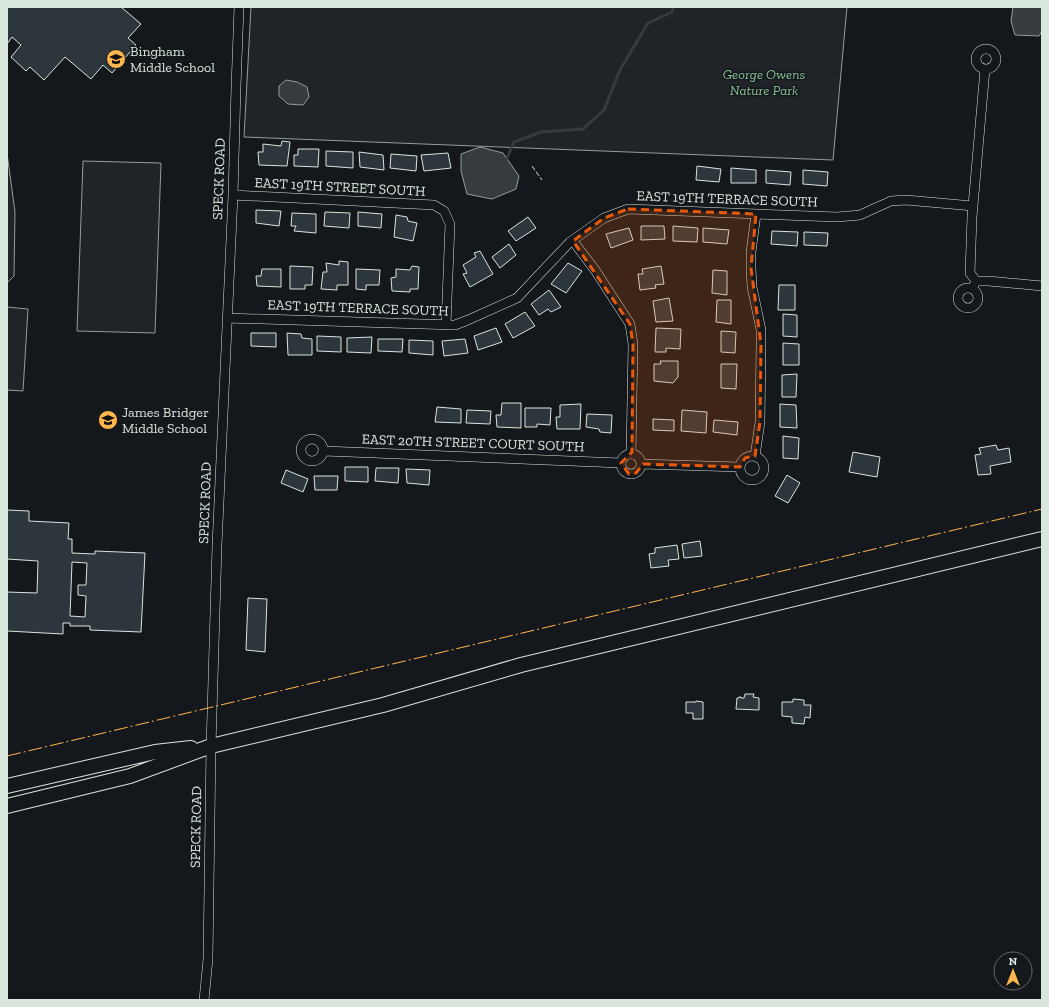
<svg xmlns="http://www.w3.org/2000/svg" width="1049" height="1007" font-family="'Zilla Slab',serif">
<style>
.green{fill:#202428;stroke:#939e99}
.water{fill:#363b3e;stroke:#939e99}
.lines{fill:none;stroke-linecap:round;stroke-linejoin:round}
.stream{stroke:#363b3e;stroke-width:3}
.building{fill:#2c363c;stroke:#d8e6dc;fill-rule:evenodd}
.street-casing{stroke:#d8e6dc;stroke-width:10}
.primary-casing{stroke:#d8e6dc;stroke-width:16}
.street{stroke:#14181c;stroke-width:9}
.primary{stroke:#14181c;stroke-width:14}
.fence{stroke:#d8e6dc;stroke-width:1;stroke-dasharray:5 2;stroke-linecap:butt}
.power{stroke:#ffb74d;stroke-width:1;stroke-dasharray:14 3 2 3;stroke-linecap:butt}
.marked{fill:#e8590c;fill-opacity:0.2;stroke:#e8590c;stroke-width:3;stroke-dasharray:8 5;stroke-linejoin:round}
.labels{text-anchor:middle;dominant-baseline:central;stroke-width:3;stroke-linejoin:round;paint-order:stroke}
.poi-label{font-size:14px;fill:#d8e6dc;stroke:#14181c;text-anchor:start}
.park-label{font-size:14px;font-style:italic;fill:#8ac095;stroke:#14181c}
.street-label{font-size:14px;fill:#d8e6dc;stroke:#14181c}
</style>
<rect width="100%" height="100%" fill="#14181c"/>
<!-- green -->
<path class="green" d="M251,7h596l-14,153 -589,-23z
M7,153l8,59 -1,64 -7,7z
M83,161l78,2 -6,170 -78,-2z
M7,307l21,2 -5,82 -16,-1z"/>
<!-- water -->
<path class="water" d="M1013,7h29v24l-3,5 -24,-1 -4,-14z
M286,80l11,2 10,5 2,10 -6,8 -15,-1 -9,-8v-10z
M480,147l23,6 16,23 -3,13 -24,10 -25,-5 -6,-23v-17z"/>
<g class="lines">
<!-- stream -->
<path class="stream" d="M507,158l7,-16 27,-10 42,-3 21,-19 16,-40 28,-47 24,-11 1,-5"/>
</g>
<!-- building -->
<path class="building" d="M7,7h114l20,17 -13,14 8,7 -24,28 -9,-8 -12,14 -26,-22 -21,23 -14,-13 -4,4 -15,-14 10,-12 -9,-8 -5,7z
M282,141l8,1 -3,24 -28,-1 -1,-13h5v-8l18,2z
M298,149h21l-1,18 -24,-1v-11h4z
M326,151l27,1v16l-27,-2z
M359,152l24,3 1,15 -24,-3z
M448,153l3,15 -27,3 -3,-16z
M391,154l26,2 -1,15 -26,-3z
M697,166l24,3 -2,13 -23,-2z
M731,168l25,2v13h-25z
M766,170l25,2 -1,13 -24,-2z
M803,170l25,2 -1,14 -24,-2z
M256,210l25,1 -2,15 -23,-3z
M325,212l25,1 -1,15 -25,-2z
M358,212l24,2 -1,14 -23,-2z
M292,213l24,1v19l-22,-2 2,-5h-5z
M396,215l11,2 1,4 9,2 -4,18 -19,-4z
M528,217l8,11 -20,13 -8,-10z
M641,226h23l1,13 -24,1z
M673,226l25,2 -1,14 -24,-1z
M629,228l4,12 -22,8 -5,-14z
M703,228l26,2 -2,14 -24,-2z
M772,231l26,1 -1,14 -26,-2z
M804,232l24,1 -1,13 -23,-1z
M509,244l7,11 -16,13 -8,-11z
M480,251l13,23 -23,13 -7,-13 4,-1 -4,-8 13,-8 -2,-4z
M339,261l9,1v23h-11v5l-16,-1 2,-17h4l-1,-9 13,2z
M568,263l14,8 -16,22 -15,-9z
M290,266l23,1 -1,18h-7v4h-15z
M412,266l7,1 -1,22h-8v3l-18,-1 -1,-13 5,-1v-8l14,1z
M661,266l3,18 -9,1 1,3 -16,2 -2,-16h5l-1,-5z
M262,269h19v18l-24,-1 -1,-10h5z
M356,269l24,1 -1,15h-13v5l-10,-1z
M713,270l14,1v24l-15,-2z
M779,285h16v25h-17z
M549,290l12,17 -10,5 -3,-3 -9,6 -8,-11z
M669,298l4,23 -17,1 -3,-21z
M717,300h14v24l-15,-2z
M525,312l10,14 -22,12 -8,-14z
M783,314l14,1v22l-14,-1z
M496,328l6,14 -24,8 -4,-14z
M656,328l25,1 -1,20 -14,-1v4h-11z
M721,331l15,1 -1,21 -14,-1z
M251,333h25v14l-25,-1z
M287,333l14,1 1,4 10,1v16h-24z
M317,336l24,1v15l-24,-1z
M372,337l-1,16 -24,-1v-14z
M378,339h25l-1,13 -24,-1z
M465,339l3,14 -24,3 -2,-15z
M409,340l24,1v14l-24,-2z
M783,343l16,1v21h-16z
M660,361h18v16l-5,6 -19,-2v-17h7z
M721,364h16l-1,25 -15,-1z
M797,374l-1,23h-14v-22z
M502,403h19v25l-24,-1 -1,-12h5z
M581,404l-1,25h-23l-1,-12h4v-12z
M780,404l16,1 1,23 -17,-1z
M437,407l24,2v14l-26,-1z
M525,408h26l-1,17 -13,-1v3h-12z
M467,410l24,1 -1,13 -24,-1z
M682,410l25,2 -1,21 -25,-2z
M587,414l25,1 -1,18 -11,-1 -1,-3 -13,-2z
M653,419l21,1v11l-21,-1z
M714,420l24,2 -1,13 -24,-3z
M783,436l16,2 -1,21 -15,-1z
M996,445l2,5 11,-2 2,14 -21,4 1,8 -13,1 -3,-20 6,-1 -2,-6z
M853,452l27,5 -3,20 -28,-5z
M345,467h23v15l-23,-1z
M376,468h23l-1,15 -23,-2z
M406,469l24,1 -1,15 -22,-2z
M286,470l22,9 -5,13 -22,-9z
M787,475l13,8 -12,20 -13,-7z
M314,476h24l-1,14h-22z
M7,510l22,1v10l40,2 -1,16h4v14l23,1v-3l50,2 -4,79 -51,-2v-4h-20v-3h-7v11l-56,-3v-39l30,1 1,-32 -31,-2zM72,562l15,1 -1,22h-8v10l8,1 -1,21 -15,-1z
M700,541l2,15 -18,2 -2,-14z
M677,545l2,14 -11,1 1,6 -18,2 -2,-14 6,-1v-5z
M248,598l19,1 -2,53 -19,-2z
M745,694h9l-1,3 6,1v12l-23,-1 1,-11h2v-1h2v1h3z
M793,699l11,1v5h7l-1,13 -5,-1 -1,7 -12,-1v-6l-10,-1v-14h11z
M696,701l7,1v17h-10v-6h-7v-11h10z"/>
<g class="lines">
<!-- street casing -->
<g class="street-casing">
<path id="street" d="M976 59a10 10 0 1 1 20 0a10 10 0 1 1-20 0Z
M233,195l201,10 10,6 6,13 -4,101
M573,241l22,29 35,54 3,20 -2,110
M976,281h12l54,5
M958 298a10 10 0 1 1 20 0a10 10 0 1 1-20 0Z
M972,289l4,-8 -6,-8 2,-56 13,-148
M227,318l228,7 13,-5 49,-22 53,-56 34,-24 24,-9 209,8 23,-2 13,-6 18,-8 15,-1 67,6
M301 450a11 11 0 1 1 22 0a11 11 0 1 1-22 0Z
M324,451l297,12
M621 464a10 10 0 1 1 20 0a10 10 0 1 1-20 0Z
M755,456l5,-34 1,-78v-14l-9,-43 -1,-19v-16l5,-38
M740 468a12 12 0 1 1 24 0a12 12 0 1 1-24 0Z
M641,464l99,3
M204,1000l4,-41 3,-213 6,-200 16,-351 3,-108 3,-80"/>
</g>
<!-- primary casing -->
<g class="primary-casing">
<path id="primary" d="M7,786l148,-34 36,-4
M7,806l123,-30 81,-30 172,-41 138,-40 521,-126"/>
</g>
<!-- street -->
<use href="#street" class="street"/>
<!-- primary -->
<use href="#primary" class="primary"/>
<!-- fence -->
<path class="fence" d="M532,166l10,14"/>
<!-- power -->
<path class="power" d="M7,756l1035,-247"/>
</g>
<!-- marked area -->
<path class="marked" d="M628,209l128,5 -5,54 10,76 -1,78 -5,34 -10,2 -5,9 -97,-3 -7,9 -7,1 -8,-11 11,-11 1,-108 -3,-20 -57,-83 31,-23z"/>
<!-- icons -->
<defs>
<g id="school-disc" transform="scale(1)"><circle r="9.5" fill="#ffb74d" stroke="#14181c"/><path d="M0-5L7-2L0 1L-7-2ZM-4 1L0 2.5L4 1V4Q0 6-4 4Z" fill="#111"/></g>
</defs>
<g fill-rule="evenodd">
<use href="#school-disc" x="116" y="59"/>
<use href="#school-disc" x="108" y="420"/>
</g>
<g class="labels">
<!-- poi labels -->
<g class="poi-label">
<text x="130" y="51">Bingham<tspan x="130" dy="16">Middle School</tspan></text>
<text x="122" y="412">James Bridger<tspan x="122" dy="16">Middle School</tspan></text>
</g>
<!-- park labels -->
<g class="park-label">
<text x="764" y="74">George Owens<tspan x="764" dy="16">Nature Park</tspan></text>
</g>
<!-- street labels -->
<g class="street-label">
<text transform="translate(219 179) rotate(-88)">SPECK ROAD</text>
<text transform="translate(340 187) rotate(3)">EAST 19TH STREET SOUTH</text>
<text transform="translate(727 199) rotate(2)">EAST 19TH TERRACE SOUTH</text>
<text transform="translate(358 308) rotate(2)">EAST 19TH TERRACE SOUTH</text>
<text transform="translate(473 443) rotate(2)">EAST 20TH STREET COURT SOUTH</text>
<text transform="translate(205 503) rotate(-88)">SPECK ROAD</text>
<text transform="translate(196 827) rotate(-89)">SPECK ROAD</text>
</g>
</g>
<!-- border -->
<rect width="1049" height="1007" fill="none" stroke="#d8e6dc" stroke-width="16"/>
<!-- north arrow -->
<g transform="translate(1013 971)"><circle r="19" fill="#14181c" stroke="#626a69"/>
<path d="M0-3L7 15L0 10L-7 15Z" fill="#ffb74d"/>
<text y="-6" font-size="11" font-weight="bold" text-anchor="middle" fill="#d8e6dc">N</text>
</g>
</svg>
